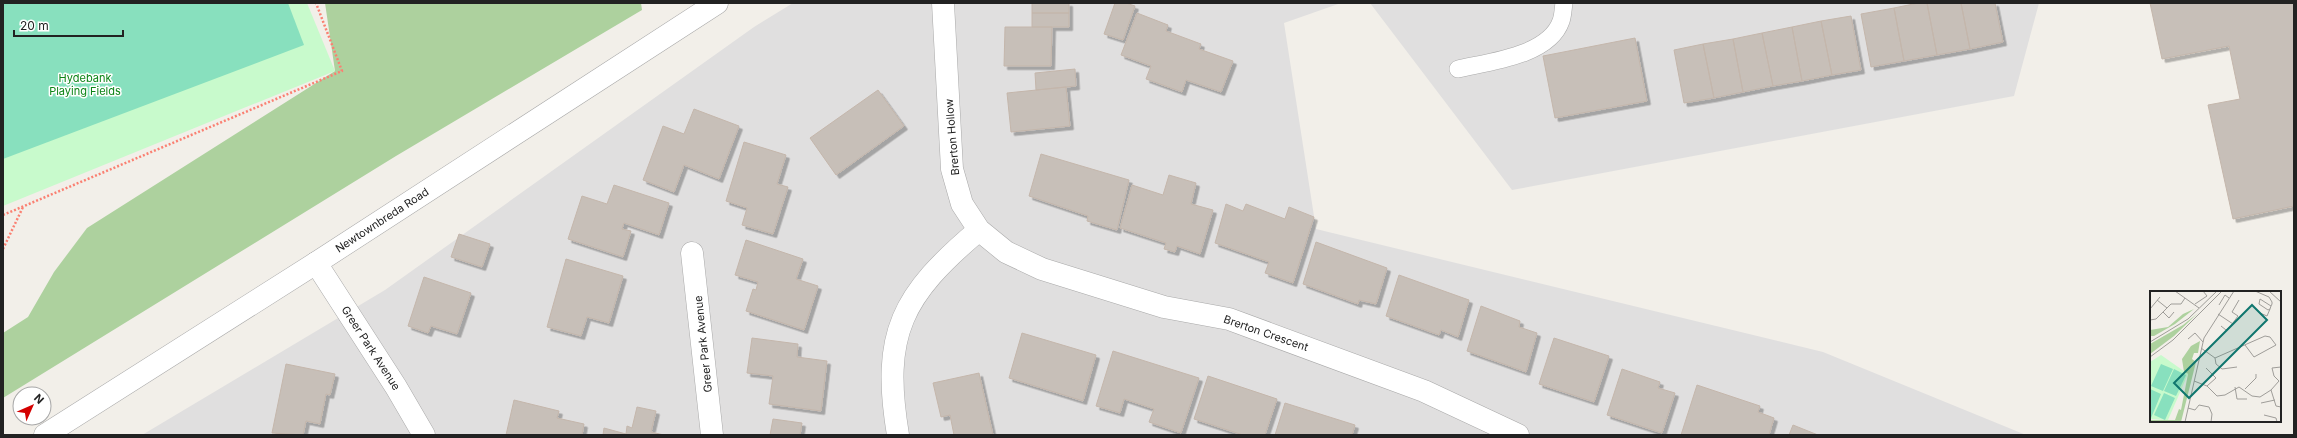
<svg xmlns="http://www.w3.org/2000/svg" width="2297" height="438" font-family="Inter,sans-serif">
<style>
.residential{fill:#e0dfdf}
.forest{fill:#add19e}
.park{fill:#c8facc}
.pitch{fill:#88e0be}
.building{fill:#c7bfb8;stroke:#c4b6ab;filter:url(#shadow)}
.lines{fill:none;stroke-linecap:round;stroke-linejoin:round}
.service-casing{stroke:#a9a9a9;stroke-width:18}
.minor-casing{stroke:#a9a9a9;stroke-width:23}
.tertiary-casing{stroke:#a9a9a9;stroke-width:23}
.path{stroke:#fa8072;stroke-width:2.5;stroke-dasharray:2 2;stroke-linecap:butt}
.service{stroke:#fff;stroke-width:17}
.minor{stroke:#fff;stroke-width:22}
.tertiary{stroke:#fff;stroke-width:22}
.labels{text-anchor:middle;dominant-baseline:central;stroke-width:3;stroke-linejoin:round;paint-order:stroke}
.park-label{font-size:11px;fill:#0c8416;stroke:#fff}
.street-label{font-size:11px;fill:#222;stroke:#fff}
.inset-road{fill:none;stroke:#9f9d99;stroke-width:1}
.view{fill:#0f766e;fill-opacity:0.15;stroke:#0f766e;stroke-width:2}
.inset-edge{fill:none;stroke:#222;stroke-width:2}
</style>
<defs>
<filter id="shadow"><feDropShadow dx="3.5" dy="3.5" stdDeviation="0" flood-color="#0004"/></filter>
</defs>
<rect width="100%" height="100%" fill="#f2efe9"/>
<!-- residential -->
<path class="residential" d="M793,3h548l-57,20 32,206 507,123 203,83h-1884l243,-145 369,-263z
M1370,3h669l-25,93 -502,94z"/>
<!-- forest -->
<path class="forest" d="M325,3h316l1,7 -246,146 -393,242v-65l25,-16 26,-45 33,-44 248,-157z"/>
<!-- park -->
<path class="park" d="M3,3h304l28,68 -332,135z"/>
<!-- pitch -->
<path class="pitch" d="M3,3h285l16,42 -301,114z"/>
<!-- building -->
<path class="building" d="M1032,3h37v10h-37z
M1115,3h11l9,3 -12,34 -19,-6z
M1918,3h9l10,52 -33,6 -10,-53z
M1927,3h34l9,46 -33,6z
M1961,3h34l8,39 -33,7z
M2150,3h144v203l-61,13 -25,-114 32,-6 -11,-53 -67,13z
M1894,8l10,53 -33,6 -10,-53z
M1032,13h37v14h-37z
M1137,13l31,12 -2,6 35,13 -2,5 34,12 -12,31 -35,-12 -4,12 -36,-13 5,-13 -30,-11z
M1851,16l10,54 -29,5 -11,-54z
M1821,21l11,54 -30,6 -10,-54z
M1005,27h47l-1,39h-47z
M1792,27l10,54 -29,5 -11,-53z
M1762,33l11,53 -30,6 -10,-53z
M1635,38l12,63 -92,17 -12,-62z
M1733,39l10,53 -29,6 -11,-54z
M1703,44l11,54 -30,5 -10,-53z
M1075,69l1,17 -40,4 -1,-17z
M1066,87l4,39 -59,6 -4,-39z
M878,90l26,36 -68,49 -26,-37z
M694,109l45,17 -20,53 -35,-14 -10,27 -31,-12 20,-54 21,8z
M744,142l42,13 -9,29 11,3 -15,47 -31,-9 5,-17 -21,-7z
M1041,154l88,26 -12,50 -30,-9 1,-5 -59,-20z
M1169,175l27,8 -5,21 22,6 -13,44 -23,-8 -2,6 -11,-3 2,-6 -46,-15 12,-43 31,10z
M614,185l55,18 -10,32 -35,-12 -2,6 9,2 -8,26 -55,-18 14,-43 25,8z
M1226,204l17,7 3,-7 39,15 4,-12 25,10 -21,66 -28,-10 4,-11 -54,-19z
M459,234l31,10 -8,23 -31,-10z
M746,240l57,19 -7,20 22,7 -14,44 -58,-19 7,-22 3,1 2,-8 -23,-7z
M1316,242l71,26 -11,36 -17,-4 -1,4 -55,-20z
M566,259l57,17 -14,47 -22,-6 -6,19 -34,-9z
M1399,275l70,25 -11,37 -17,-7 -2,5 -53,-19z
M424,277l47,16 -14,41 -26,-8 -3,7 -20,-7z
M1481,306l39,15 -1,6 18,6 -11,39 -59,-21z
M1022,333l74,22 -13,46 -74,-23z
M752,338l46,6 -1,13 30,4 -6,50 -52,-7 4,-28 -26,-3z
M1554,338l55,18 -15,46 -55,-18z
M1113,351l86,27 -18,55 -32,-11 5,-13 -30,-10 -4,14 -24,-7z
M286,364l49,10 -5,21 -4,-1 -6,30 -14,-3 -3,14 -31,-2z
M1622,369l38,13 -2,6 17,5 -13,40 -55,-18z
M979,373l14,62h-39l-4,-20 -9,2 -8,-34z
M1208,376l69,23 -12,36h-22l-49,-16z
M1697,385l63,21 -2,6 16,6 -5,17h-88z
M514,400l45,11 -2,7 27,6 -2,11h-76z
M1285,403l70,22 -3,10h-77z
M637,407l19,4 -5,21 13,3h-61l1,-7 22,6 1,-8 5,2z
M773,419l29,4 -2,12h-30z
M1793,425l25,10h-29z"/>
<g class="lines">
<!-- service casing -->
<g class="service-casing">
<path id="service" d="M1458,69c30,-7 91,-13 103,-48 2,-5 2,-12 3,-18"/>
</g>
<!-- minor casing -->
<g class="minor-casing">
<path id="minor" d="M943,3l9,166 10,35 17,26 27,22 36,17 122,38 65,12 195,72 94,44
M692,253l20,182
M316,263l80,124 28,48
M898,435c-17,-102 4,-140 81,-205"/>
</g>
<!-- tertiary casing -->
<g class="tertiary-casing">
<path id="tertiary" d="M45,435l271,-172 401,-260"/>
</g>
<!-- path -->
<path class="path" d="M3,215l339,-144 -26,-68
M3,249l20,-42"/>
<!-- service -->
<use href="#service" class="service"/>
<!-- minor -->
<use href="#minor" class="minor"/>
<!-- tertiary -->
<use href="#tertiary" class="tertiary"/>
</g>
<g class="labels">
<!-- park labels -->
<g class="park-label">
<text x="85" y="78">Hydebank<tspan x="85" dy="13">Playing Fields</tspan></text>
</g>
<!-- street labels -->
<g class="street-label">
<text transform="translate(952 137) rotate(-95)">Brerton Hollow</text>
<text transform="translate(382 220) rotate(-33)">Newtownbreda Road</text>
<text transform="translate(1266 333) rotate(19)">Brerton Crescent</text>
<text transform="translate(703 344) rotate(-96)">Greer Park Avenue</text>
<text transform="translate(371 348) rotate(57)">Greer Park Avenue</text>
</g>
</g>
<!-- overview -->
<g transform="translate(2150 291)">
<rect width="131" height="131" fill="#f2efe9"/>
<path d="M44,18l-19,15 -21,12h-4v-6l18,-3 15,-13zM48,22l-24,23 -24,18v-10l33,-19zM50,50l-2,12h-4l-2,6 4,3 -15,60h-31v-2h25l4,-11 2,1 7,-36 -4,-2 -2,-13 9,-13z" fill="#add19e"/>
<path d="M11,64l27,19 -20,46 -18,-1v-57z" fill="#c8facc"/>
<path d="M11,73l12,5 -10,22 -12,-5zM24,78l12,6 -10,21 -12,-5zM0,98l11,5 -10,24h-1zM14,102l11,5 -10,22 -11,-5z" fill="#88e0be"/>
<path class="inset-road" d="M25,0l24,17M105,0l14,6 3,5v2l-1,2 -1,3 -2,1 -9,-6 1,-5 11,7M119,0l12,11M7,9l10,8M45,13l12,-8 -4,-5M69,14l6,-10 4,3M0,18l10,-12M13,21l6,6 5,-6M110,22l7,3 3,-7M68,23l15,10M0,29l6,-1 15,-15h10l4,-6M71,35l5,4 4,-3 8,-11 -6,-4 7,-12M38,48l7,-6 8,9M0,51l38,-23 29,-28M51,57l14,10 50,-22 5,1 6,8 -22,12 -9,-12M0,66l23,-17 49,-49M65,67l1,6 6,5 15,-2M56,77l10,10 -9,8M44,90l13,5 10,10 8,-1 14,-8 13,9 8,1 11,-7 8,-9 -5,-5 -2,-8 9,-1M85,96l2,12h10M95,98l11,-11v-4M121,99l5,16 5,1M111,112l14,-3M38,117l7,2 4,-5 10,2 3,7 -1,8M114,124l12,3 1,4M35,131l19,-84 30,-47"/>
<path class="view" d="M102,14l15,15 -78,78 -15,-15z"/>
<rect width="131" height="131" class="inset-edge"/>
</g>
<!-- border -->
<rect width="2297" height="438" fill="none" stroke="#222222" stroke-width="8"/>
<!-- north arrow -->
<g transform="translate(32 406) rotate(45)"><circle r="19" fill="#ffffff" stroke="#a7a7a7"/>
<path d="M0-3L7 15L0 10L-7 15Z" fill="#d40000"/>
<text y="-6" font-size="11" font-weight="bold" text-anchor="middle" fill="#222222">N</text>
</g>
<!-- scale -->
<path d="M14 30v6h109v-6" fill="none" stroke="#222222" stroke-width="2"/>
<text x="20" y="30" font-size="12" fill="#222222" stroke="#ffffff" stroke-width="3" paint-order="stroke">20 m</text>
</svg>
